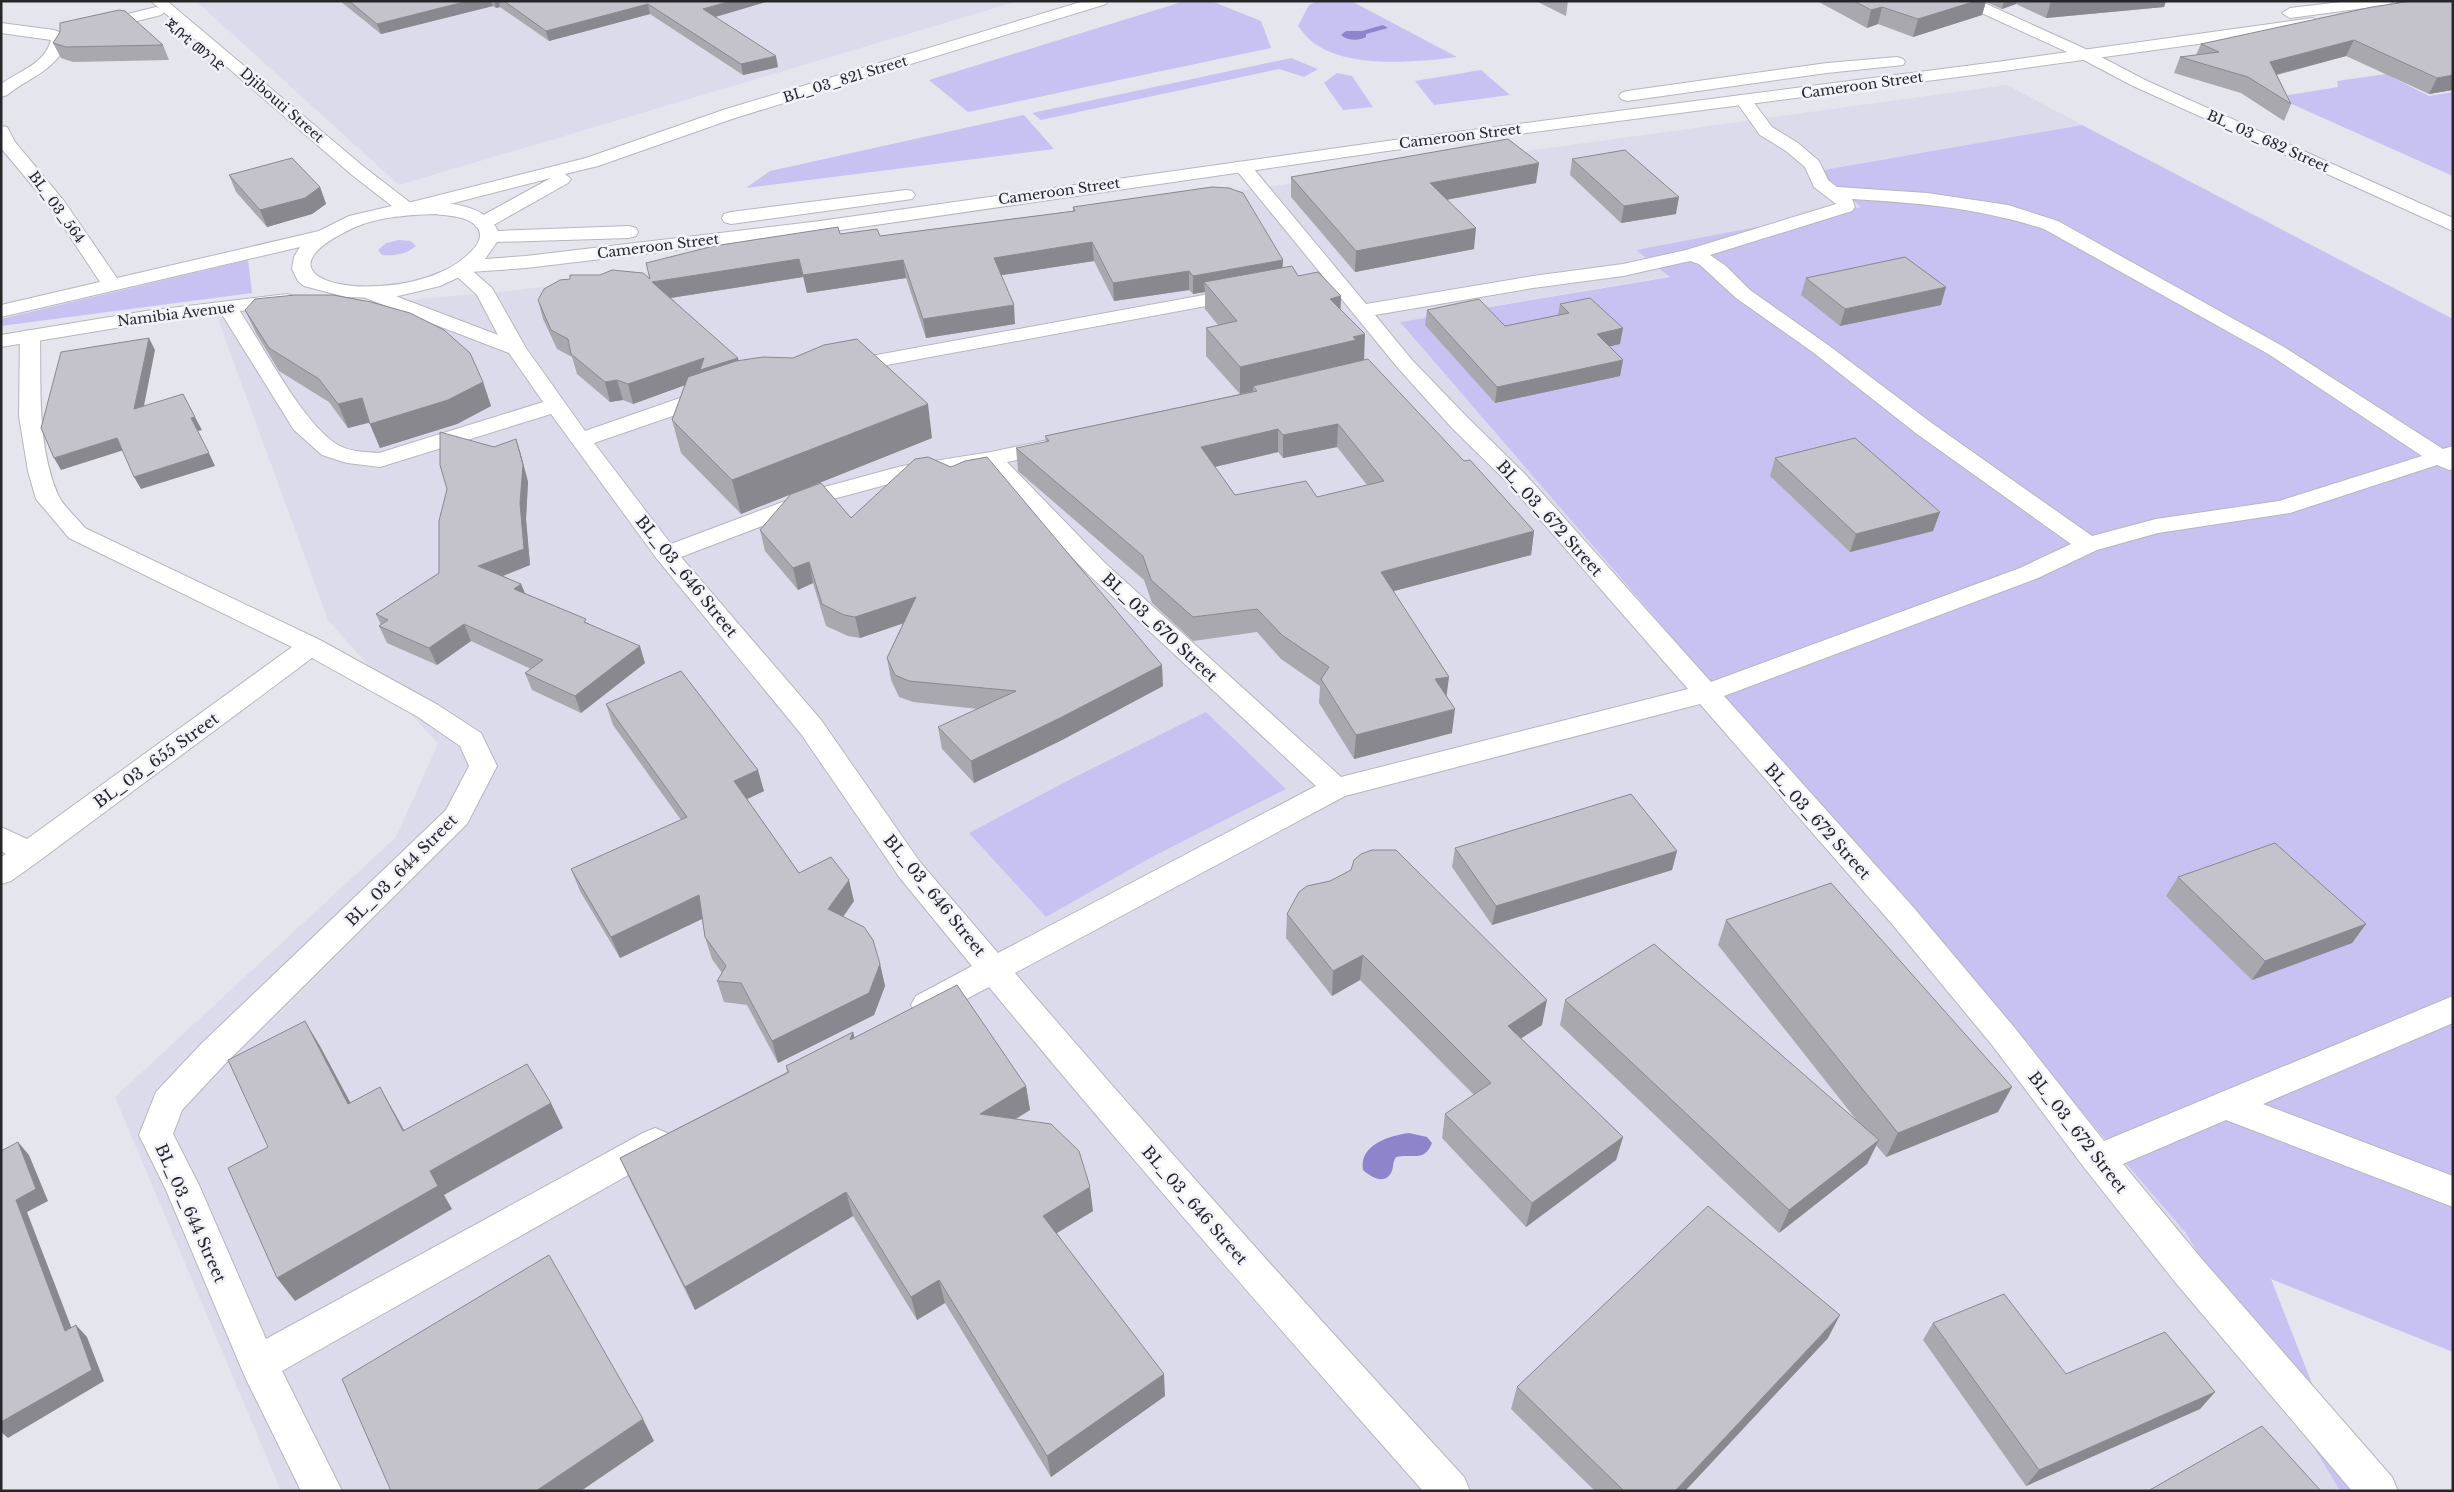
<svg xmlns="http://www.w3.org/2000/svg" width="2454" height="1492" font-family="'Libre Baskerville','Noto Sans Ethiopic',serif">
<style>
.built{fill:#dcdbeb}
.green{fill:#c7c2f1}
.water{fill:#8e84cc}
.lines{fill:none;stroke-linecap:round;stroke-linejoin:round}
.street-casing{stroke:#b7b6bf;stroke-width:2}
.primary-casing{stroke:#b7b6bf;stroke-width:2}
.street{fill:#fff;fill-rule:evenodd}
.primary{fill:#fff;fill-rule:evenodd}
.wall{fill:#a9a8af;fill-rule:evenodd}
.shaded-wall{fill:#89888f}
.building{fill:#c4c3cc;stroke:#89888f;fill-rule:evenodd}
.labels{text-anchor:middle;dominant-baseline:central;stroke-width:5;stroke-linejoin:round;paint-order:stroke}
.far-street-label{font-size:14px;fill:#262629;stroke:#f2f2fb}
.street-label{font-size:16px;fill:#262629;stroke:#f2f2fb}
</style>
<rect width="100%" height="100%" fill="#e5e5ed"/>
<!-- built -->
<path class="built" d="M196,1h823l-620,184z
M2007,85l75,40 -263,46 42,36 -224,43 34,26 -271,46 786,911 154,258h-2059l-166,-394 281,-260 42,-93 -110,-124 -113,-309 109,-3 194,-18z"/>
<!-- green -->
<path class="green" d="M1185,1h26l50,20 10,27 -303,64 -39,-32z
M1318,1h33l106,56c-39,5 -109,12 -143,-14 -6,-4 -11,-11 -16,-17l11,-21z
M1291,58l27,11 -14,8 -25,-8 -238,51 -9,-7z
M1481,70l29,25 -76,10 -19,-24z
M1337,73l15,3 21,31 -30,3 -19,-27z
M2386,74l43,22 24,-4v84l-177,-79 62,-10 -1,-6z
M1024,115l30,34 -308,39 24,-17z
M2082,125l371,194v1033l-182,-73 83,212h-14l-154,-258 -786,-911 270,-45 -34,-27 225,-43 -43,-36z
M399,240l12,1 5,5c-11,9 -21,10 -34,9l-4,-5 8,-7z
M248,260l4,33 -251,33v-7z
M1206,712l80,77 -136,69 -104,59 -77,-84 102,-54z"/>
<!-- water -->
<path class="water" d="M1383,25l5,3 -22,6v3c-8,4 -18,4 -25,-2l5,-4h16z
M1409,1133l18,4 5,6c-8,20 -20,10 -36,14 -4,6 -2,11 -5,16 -7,12 -20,4 -28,-3 -4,-25 25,-34 46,-37z"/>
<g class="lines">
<!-- street casing -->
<g class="street-casing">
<path id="street" d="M1084,1h24l-2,3 -371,114 -137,48 -33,8 6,5 -3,4 -78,44h-14l-2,-4 2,-4 75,-41 -144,37 -7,-2 -2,-4 2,-4 186,-47 137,-48z
M1960,1h20l110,50 55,29 308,138v13l-320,-145 -55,-29 -116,-53z
M156,7l5,2 3,3 -3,3 -64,16 -8,-5 3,-3z
M1,23l53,7 5,2 8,7c-8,31 -38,38 -60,56l-6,2v-13c18,-13 44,-20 50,-44l-50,-7z
M1743,95l6,1 23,31 26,16 21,18 9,19 9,7 90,6 81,12 50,16 226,126 159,102 10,-3v23l-4,1 -12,-5 -147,48 -132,20 -61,17 -59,28 -314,118 190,212 100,119 90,114 349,-145v27l-190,81 190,72v31l-227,-87 -103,44 78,94 191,219 6,14h-46l-177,-209 -89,-112 -94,-125 -100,-121 -192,-220 -355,92 -330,177c146,171 297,338 449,504l6,14h-47c-147,-166 -293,-333 -434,-504l-51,27 -11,4 -11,-4 -5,-9 5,-9 56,-30 -72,-88 -99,-144 -144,-175 -106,-145 -171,53 -33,-4 -25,-8 -28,-25 -76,-122 3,-4 7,-2 7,2c26,37 67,120 103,141 12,7 28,7 41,8l164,-51 -34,-49 -146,-56 -3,-4 3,-4 7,-2 7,2 121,46 -21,-40 -27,-25 3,-4h14l25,22 34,60 59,83 118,-41 8,-1 8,1 3,5 -3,5 -125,43 77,101 146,-55 85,-23 89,-14 62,-13 8,2 3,5 -3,5 -54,11 99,102 235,213 347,-88 -179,-205 -57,-56 -54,-60 -165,-202 3,-4h12l118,142 167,-28 90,-12 63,-14 150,-46 -22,-17 -9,-20 -19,-16 -26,-16 -25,-35 2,-4zM1852,199c68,4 127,9 192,30l226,126 152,101 -143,45 -123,18 -64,17 -159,-112 -105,-79 -78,-55 -24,-24 -16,-11 142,-44 3,-4zM1690,261l9,3 37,34 78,55 103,81 154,110 -51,24 -309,114 -186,-208 -57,-56 -56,-58 -37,-45 158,-27 90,-12zM986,467l102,107 228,212 -318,167 -78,-91 -99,-142 -140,-163 152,-58 71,-19z
M1,126l6,1 8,15 49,59 57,83 -3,4 -7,2 -7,-2 -53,-80 -50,-60z
M1242,288l7,2 3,4 -3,4 -405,75 -7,-2 -4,-4 4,-4 7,-2z
M30,330l7,2 3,4c1,52 -3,110 18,159 6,12 19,23 27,33l235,112 118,65 43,28 16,33 -30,58 -242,240 -43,46 -9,24 26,51 67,154 377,-206 12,-5 12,5 5,10 -5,10 -385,218 60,120h-41l-56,-114 -79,-187 -27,-55 17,-43 45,-48 245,-234 23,-44 -9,-20 -42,-29 -106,-59 -273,203 -28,20 -10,3v-27l5,-3 -5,-3v-24l26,12 265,-192 -223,-109 -33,-39 -8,-28 -9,-55 1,-80 3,-4z"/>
</g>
<!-- primary casing -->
<g class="primary-casing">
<path id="primary" d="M151,1h16l197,166 48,37c28,-3 72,-2 86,27l131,-5 7,2 2,4 -2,4 -7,2 -132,4 -12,17 41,-3 294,-35 567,-80 617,-80 309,-43 8,5 -8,5 -309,43 -617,80 -567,82 -294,35 -56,4 -30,14 -50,12 -44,-1 -42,-11 -6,-5 -6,-12 2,-12 6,-10 -299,70v-12l318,-74 30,-15 43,-10 -40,-31zM435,214c14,2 33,2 42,13 14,17 -24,40 -36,45 -20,9 -41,13 -62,14 -53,4 -106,-18 -32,-55 27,-14 58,-16 88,-17z
M2349,1h45l-7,4 -97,13 -8,-5 8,-5z
M1897,57l6,2 2,3 -2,3 -76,8 -200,28 -6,-2 -2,-3 2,-3 6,-2 200,-28z
M906,190l6,1 3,4 -3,4 -181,25 -7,-2 -2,-4 2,-4 7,-2z
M287,294l7,2 3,4 -3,4 -148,19 -145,24v-12l145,-24z"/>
</g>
<!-- street -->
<use href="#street" class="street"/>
<!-- primary -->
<use href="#primary" class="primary"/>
</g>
<!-- wall -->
<path class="wall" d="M340,1h429l-54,16 63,50 -35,8 -93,-61 -101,27 -49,-34 -4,1 -3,-2 -112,28z
M1536,1h32l-2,15z
M1817,1h349l-2,6 -118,11 -30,-14 -14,5 -16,-7 -4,13 -69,22 -35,-13 -11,4z
M2396,1h57v89l-24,4 -83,-38 -69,19 14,29 -7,17 -43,-28 -67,-20 6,-16 16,-2 5,-11 195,-40z
M53,43l110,2 6,15 -96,2 -12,-4z
M1572,159l104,55 -55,9 -51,-48z
M229,175l91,12 6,17 -14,10 -45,13 -31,-35z
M1291,177l245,6 -89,17 27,49 -119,23 -64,-75z
M1073,207l209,61 16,8 43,20 -1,13 24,51 100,101 70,70 -3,24 -138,36 53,105 6,37 -98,26 -35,-56 1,-17 -39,-27 -24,-27 -64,9 -41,-38 -8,-23 -126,-109 -2,-23 30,-6 -1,-6 195,-42 -34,-38v-28l12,-3 -13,-16v-17l-12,2 -4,-4 -75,11 -20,-40 -93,14 14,49 -89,14 -20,-60 -99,15 -4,-16 -132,21 67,63 194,77 -191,76 -60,-61 -9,-33 13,-35 -52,19 -10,-4 -13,2 -33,-28 -5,-17 -15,-8 -14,-30 -5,-19 112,-21 190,-45 40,2 193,-25zM1337,447l30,38 -50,12 -82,-2 -20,-28 63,-15 5,6z
M1806,278l135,27 -101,21 -39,-31z
M1560,304l60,40 -10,2 13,14 -3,16 -125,27 -70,-78 2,-15 78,16 53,-11z
M245,310l238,72 8,24 -34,18 -77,24 -11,-26 -21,6 -19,-26 -50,-31 -23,-38z
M516,439l5,16 7,27 -2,37 4,46 -27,11 18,8 4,9 63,30 57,40 -64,50 -49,-23 -7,-17 6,-4 -60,-28 -34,24 -50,-22 -8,-17 2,-1 -5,-11 63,-41 55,-126z
M1775,458l165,54 -7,19 -83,21 -80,-76z
M851,518l312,168 -101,54 -88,43 -32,-34 -4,-22 40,-18 -65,-7 -14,-5 -8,-17 -4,-22 16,-35 -43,15 -12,-2 -22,-10 -13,-43 -15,7 -33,-39 -5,-21z
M606,704l158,87 -17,8 52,74 55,28 -11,15 37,48 5,22 -11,29 -96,48 -31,-58 -23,-3 -7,-21 5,-8 -10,-14 -7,-22 -3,-18 -82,39 -40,-67 -9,-22 110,-49 -68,-95z
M1455,848l222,3 -5,19 -180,55 -40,-58z
M2178,877l188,47 -14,19 -100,37 -86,-84z
M1287,914l255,111 -21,13 102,99 -7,23 -90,67 -84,-89 3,-24 29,-19 -114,-115 -28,16 -46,-58z
M1726,920l272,192 -112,45 -10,-12 -9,19 -88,69 -219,-208 5,-25 293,122 -140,-177z
M853,1032l1,6 172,48 4,24 -14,9 77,92 -36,22 108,163 -114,81 -106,-174 -28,17 -64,-104 -158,94 -64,-128 -11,-24 167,-86 -1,-6z
M1933,1323l133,51 149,18 -15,17 -174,77 -103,-146z
M1828,1338l-143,153h-90l-84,-82 6,-22z"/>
<!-- shaded-wall -->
<path class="shaded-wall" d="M468,1h23l2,5 -112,28 -4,-10z
M494,1h5l1,6 -4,1z
M731,1h38l-64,19 -2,-11z
M1976,1h10l-4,14 -69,22 5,-18z
M2004,1h13l-1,3 -14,5z
M2051,1h115l-2,6 -118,11z
M2398,1h35l-37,4z
M648,4l2,10 -101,27 -3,-10z
M1882,7l-4,17 -11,4 4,-18z
M2354,40l-8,16 -83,22 7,-16z
M776,56l2,11 -35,8 -2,-11z
M2453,75v15l-24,4 8,-16z
M1539,163l-3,20 -108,20 2,-20z
M320,187l6,17 -14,10 -45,13 -7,-17z
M1679,197l-3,17 -55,9 3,-17z
M1476,228l-2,21 -119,23 1,-21z
M1092,242l2,19 -98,15 -2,-18z
M799,259l4,18 -146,23 -5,-18z
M903,260l3,18 -99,15 -4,-18z
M1283,260l-1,18 -78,4 1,10 -12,2v-18z
M1189,271v19l-75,11 -1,-18z
M1946,287l-5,18 -101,21 5,-17z
M1341,296l-1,27 -10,-24z
M1014,305l1,19 -89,14 -3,-19z
M1623,328l-3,16 -26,6 3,-16z
M1365,334l-1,27 -111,25v5l-13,3v-27z
M149,338l6,12 -14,71 -7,-12z
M704,358h34l4,19 -40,2 -69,25 -5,-20z
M1623,360l-3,16 -125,27 2,-16z
M617,380l6,20 -13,2 -5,-20z
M483,382l8,24 -34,18 -77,24 -10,-24z
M362,398l10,24 -24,6 -10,-24z
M928,404l4,34 -191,76 -9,-34z
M195,417l7,13 -4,1 -7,-13z
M1338,424l-1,23 -54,11v-23z
M1278,429v23l-77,18v-23z
M117,438l7,12 -63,20 -7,-12z
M516,439l5,16 7,27 -2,37 4,46 -45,18 -7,-17 42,-63z
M209,453l6,13 -74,23 -7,-12z
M1940,512l-7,19 -83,21 6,-18z
M1534,531l-3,24 -152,40 2,-23z
M809,562l4,21 -15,7 -5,-22z
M521,584l7,17 -14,-12z
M916,597l3,21 -59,20 -5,-21z
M464,624l7,17 -34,24 -8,-17z
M640,646l5,17 -64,50 -6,-17z
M1162,665l1,21 -101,54 -88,43 -3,-22z
M1449,677l-3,23 -11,-21z
M1455,709l-3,24 -98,26 2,-24z
M758,770l6,21 -23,11 -7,-21z
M1677,851l-5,19 -180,55 4,-19z
M849,880l5,21 -20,29 -6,-21z
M699,895l7,22 -86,41 -9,-21z
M2366,924l-14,19 -100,37 13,-19z
M1363,955l-3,25 -28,16 1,-25z
M880,964l5,22 -11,29 -96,48 -6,-22z
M1547,1000l-5,25 -39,25 5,-24z
M305,1021l15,25 44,82 -16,-24z
M853,1032l6,25 -9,-17z
M1026,1086l4,24 -46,28 -4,-24z
M380,1087l14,25 24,43 -15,-24z
M2012,1087l-14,25 -112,45 12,-24z
M551,1103l12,25 -119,67 8,14 -157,92 -18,-23 153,-107z
M1623,1137l-7,23 -90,67 6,-24z
M1879,1140l-12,24 -88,69 10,-23z
M18,1142l11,13 19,46 -21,11 50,130 -12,-11 -49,-131z
M1090,1187l3,24 -46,28 -4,-23z
M846,1192l7,24 -158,94 -10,-23z
M939,1280l6,23 -28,17 -6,-23z
M1840,1315l-12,23 -143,153h-10z
M76,1325l11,12 17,44 -96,57 -7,-6v-10z
M1164,1374l1,22 -114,81 -4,-21z
M2215,1392l-15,17 -174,77 13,-16z
M643,1419l11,22 -73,50h-45z"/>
<!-- building -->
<path class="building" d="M349,1h119l-91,23z
M504,1h227l-28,8 73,47 -35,8 -93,-60 -102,27z
M1854,1h122l-58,18 -36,-12 -11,3z
M2412,1h41v74l-16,3 -83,-38 -84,22 21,42 -43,-27 -68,-20 39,-5 -18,-8 171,-37z
M119,10l6,1 38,34 -97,2 -13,-4 7,-11v-9z
M1508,139l31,24 -109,20 46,45 -120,23 -65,-74z
M1625,150l54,47 -55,9 -52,-47z
M292,158l28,29 -15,11 -45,12 -31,-35z
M1212,187l17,1 14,5 40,67 -90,16 -4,-5 -76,12 -21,-41 -98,16 20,47 -91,14 -20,-59 -100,15 -4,-16 -147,23 86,76 -38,12 4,-12 -76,26 -11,-4 -12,2 -34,-28 -3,-15 -17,-9 -13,-30 6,-11 16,-9 10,-1v-4h30l12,-5 31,3 7,6 -4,-16 68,-17 124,-19 2,7 37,-5 3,7 195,-25 -2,-4z
M1905,257l41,30 -101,22 -39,-31z
M1292,266l6,10 20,-4 23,24 -11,3 35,35 -12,3 3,3 -116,27 -34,-39 31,-7 -33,-39z
M295,295h38l38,7 39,11 34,17 26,23 13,29 -35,18 -78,24 -8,-26 -24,6 -19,-25 -50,-31 -24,-38 10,-11z
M1590,298l33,30 -26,6 26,26 -126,27 -70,-77 52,-11 26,27 64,-13 -9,-9z
M149,338l-15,71 49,-15 12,23 -4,1 18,35 -75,24 -17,-39 -63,20 -13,-30 20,-76z
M857,339l71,65 -196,76 -60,-60 16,-43 48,-16 27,-4 30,1 31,-13z
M1368,359l96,102 6,-1 64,71 -153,41 68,105 -14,2 20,30 -99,26 -35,-56 8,-12 -47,-32 -25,-26 -64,8 -42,-37 -8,-24 -127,-108 33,-7 -4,-5 212,-45 -4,-5zM1338,424l46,57 -67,16 -11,-16 -71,14 -34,-48 77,-18 5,6z
M440,432l54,15 22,-8 7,26 -3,38 4,46 -46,17 43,18 -7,5 72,30 -2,3 56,24 -65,50 -50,-23 18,-13 -79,-36 -35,24 -50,-22 9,-6 -12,-6 63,-41v-52l8,-32 -7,-24z
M1855,438l85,74 -84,22 -81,-76z
M928,457l23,10 14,-6 22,-4 175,208 -102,53 -89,43 -33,-34 78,-36 -107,-10 -14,-6 -8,-17 29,-61 -61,20 -11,-2 -22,-11 -13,-42 -16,6 -33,-38 31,-36 30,-11 30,35 64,-59z
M681,671l77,99 -24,11 65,92 32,-16 18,23 -21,29 36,18 9,13 7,24 -11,29 -97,48 -31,-58 -24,-2 9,-15 -21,-29 -6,-42 -88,42 -40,-68 116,-52 -81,-113z
M1631,794l46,57 -181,55 -41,-58z
M2275,843l91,81 -101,37 -87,-84z
M1372,850h24l151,150 -39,26 115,111 -91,66 -87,-89 46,-31 -128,-128 -30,16 -46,-57 12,-22 8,-6 23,-5 21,-11 3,-10 7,-6z
M1831,883l181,204 -114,46 -172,-213z
M1654,944l225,196 -90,70 -224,-210z
M957,985l69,101 -46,28 71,10 28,27 11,36 -47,29 121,158 -117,82 -108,-176 -28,17 -65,-105 -161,95 -65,-129 169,-86 -3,-6 67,-34 -3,8z
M305,1021l43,83 32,-17 23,44 124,-67 24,39 -121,68 8,15 -161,92 -49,-110 40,-21 -40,-87z
M18,1142l18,47 -20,11 49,131 11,-6 16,45 -91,52v-271z
M1708,1206l132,109 -165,176h-51l-107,-104z
M549,1255l94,164 -107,72h-145l-49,-112z
M2004,1294l62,80 99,-42 50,60 -176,78 -106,-147z
M2262,1426l59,65h-173z"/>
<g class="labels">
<!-- far-street labels -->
<g class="far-street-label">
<text transform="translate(195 45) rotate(40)">ጂቡቲ መንገድ</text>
<text transform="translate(845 79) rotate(-17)">BL_03_821 Street</text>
<text transform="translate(1862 85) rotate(-8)">Cameroon Street</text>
<text transform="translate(282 105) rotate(41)">Djibouti Street</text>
<text transform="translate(1460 136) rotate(-7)">Cameroon Street</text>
<text transform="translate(2268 141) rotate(24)">BL_03_682 Street</text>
<text transform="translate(1059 191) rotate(-8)">Cameroon Street</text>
<text transform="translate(57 207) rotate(54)">BL_03_564</text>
<text transform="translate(658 246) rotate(-7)">Cameroon Street</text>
<text transform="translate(176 314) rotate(-7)">Namibia Avenue</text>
</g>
<!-- street labels -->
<g class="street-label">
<text transform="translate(1550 518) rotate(48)">BL_03_672 Street</text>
<text transform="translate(687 576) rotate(51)">BL_03_646 Street</text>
<text transform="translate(1160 627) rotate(43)">BL_03_670 Street</text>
<text transform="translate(156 760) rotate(-36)">BL_03_655 Street</text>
<text transform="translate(1818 821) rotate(48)">BL_03_672 Street</text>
<text transform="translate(401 870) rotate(-45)">BL_03_644 Street</text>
<text transform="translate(935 895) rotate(51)">BL_03_646 Street</text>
<text transform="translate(2078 1132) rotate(52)">BL_03_672 Street</text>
<text transform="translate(1195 1205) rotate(49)">BL_03_646 Street</text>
<text transform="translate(191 1213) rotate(66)">BL_03_644 Street</text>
</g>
</g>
<!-- border -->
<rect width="2454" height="1492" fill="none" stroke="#262629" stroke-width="5"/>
</svg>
